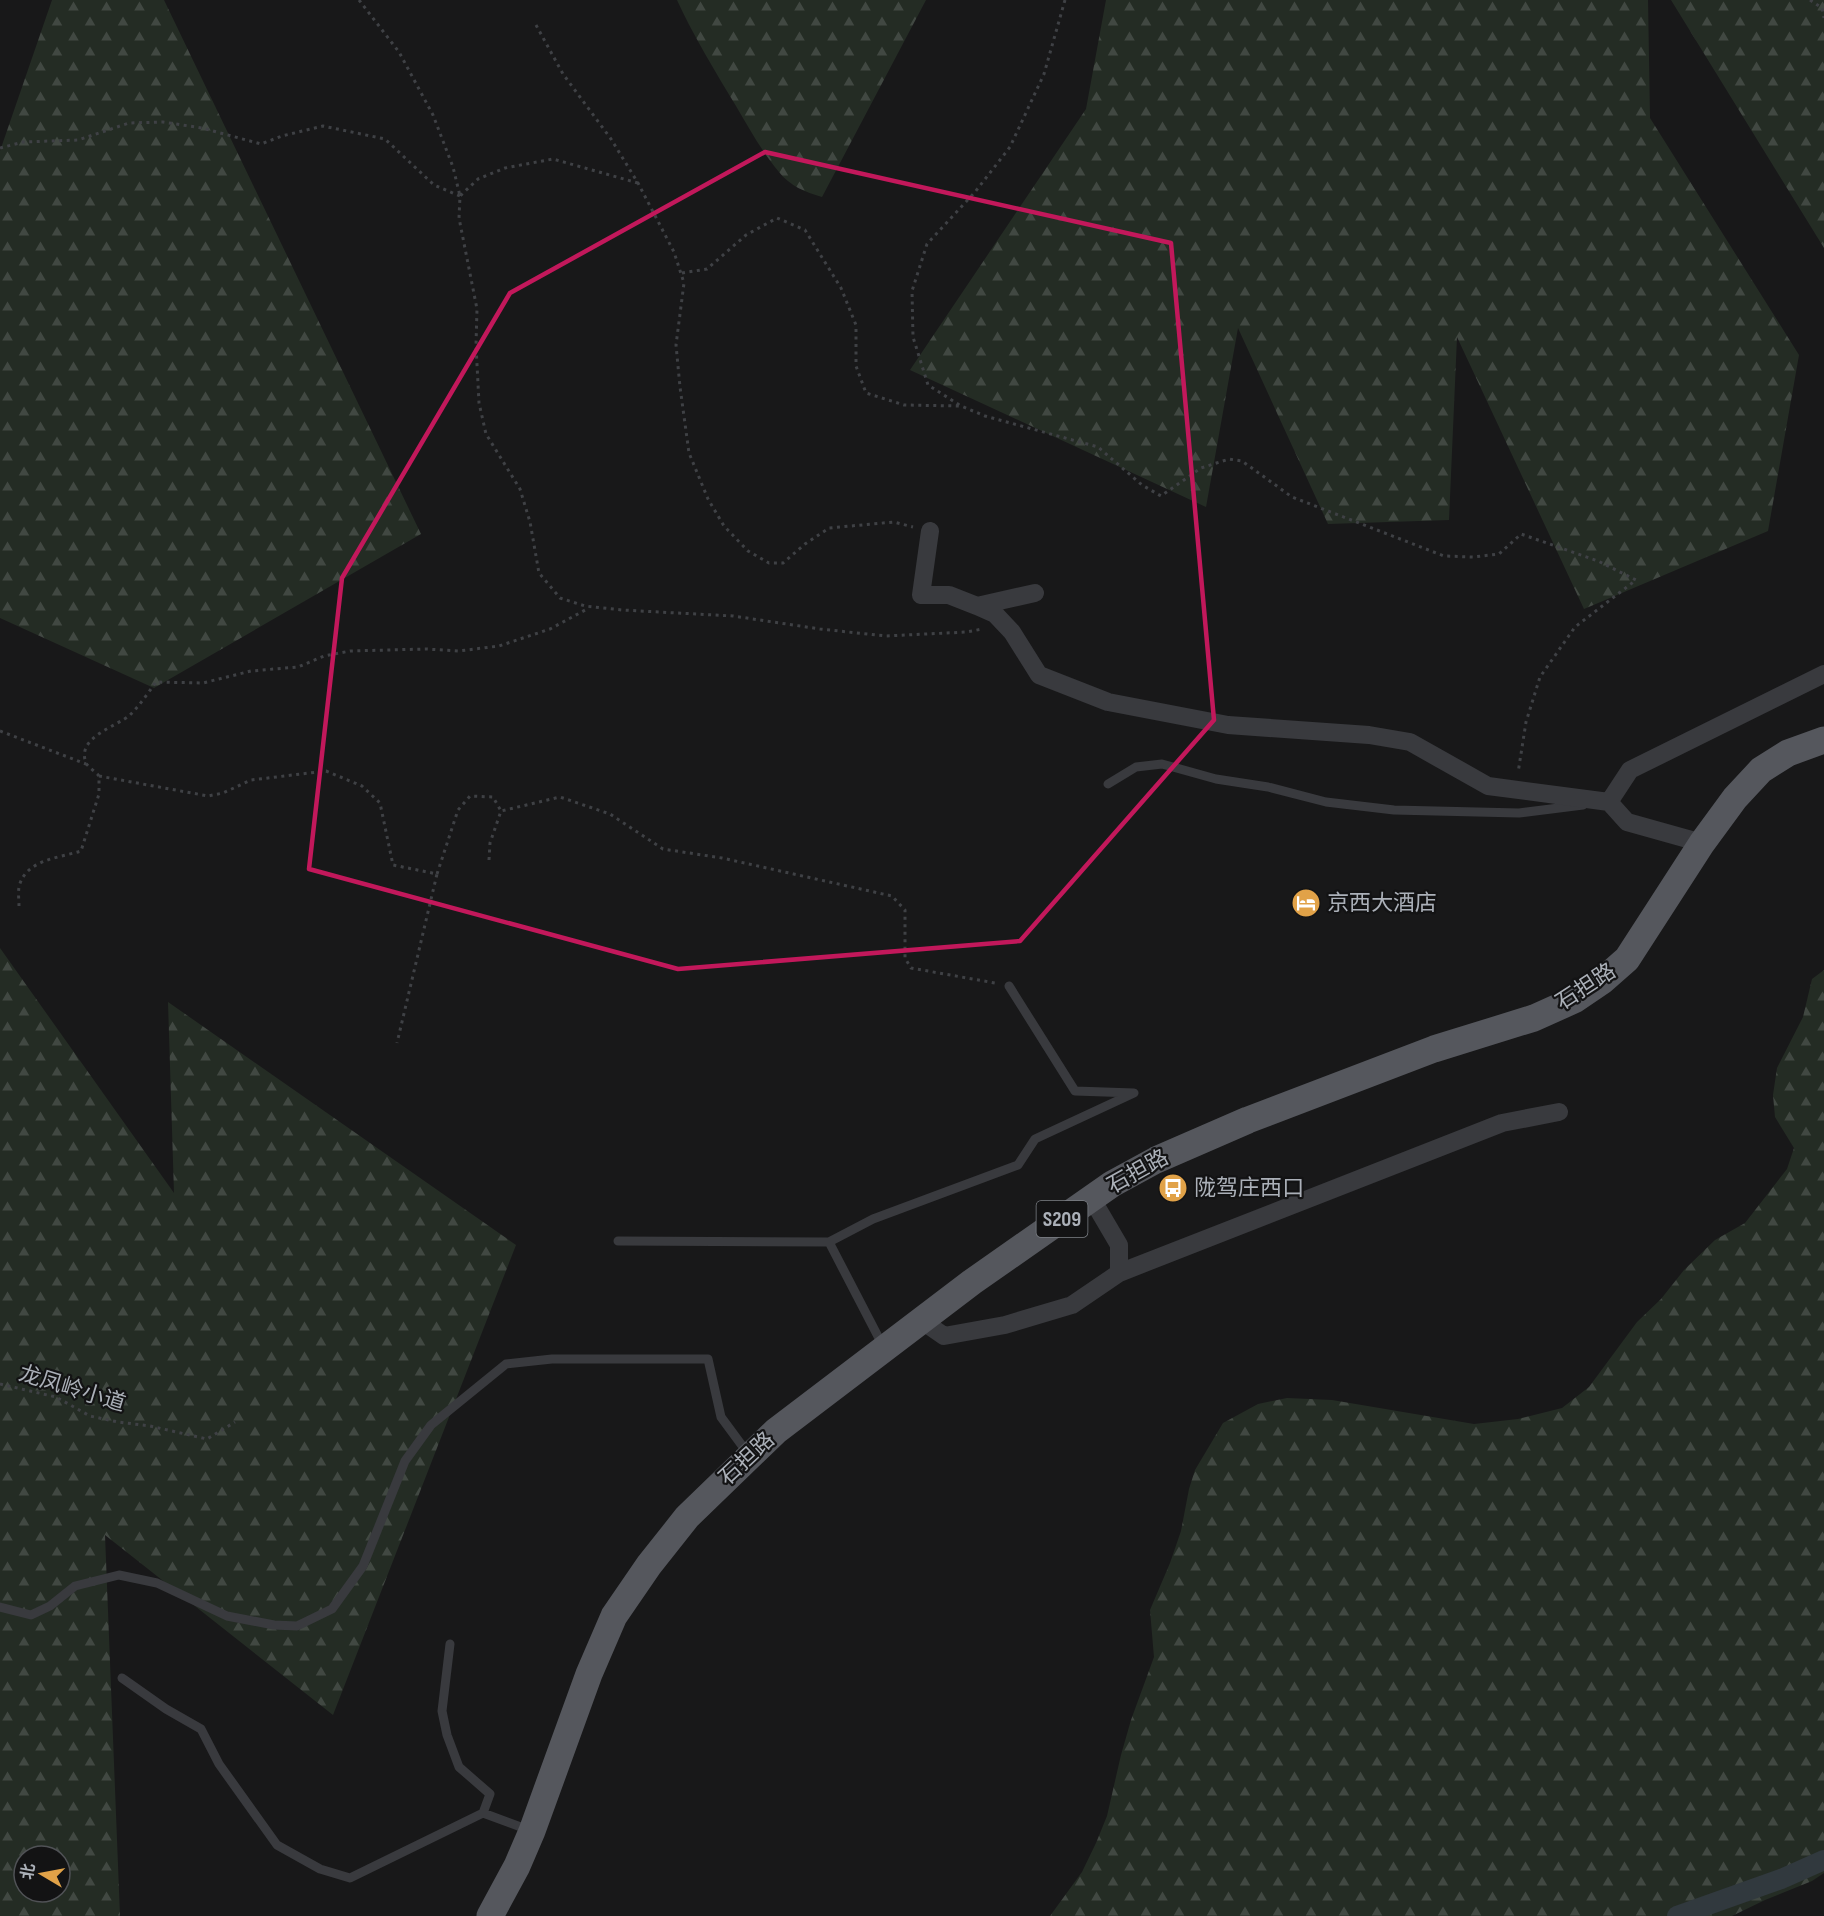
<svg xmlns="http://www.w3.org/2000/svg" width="1824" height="1916" font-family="'Sofia Sans Condensed','Noto Sans SC',sans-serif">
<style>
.forest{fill:url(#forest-firs);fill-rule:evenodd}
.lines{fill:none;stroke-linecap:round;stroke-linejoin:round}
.canal{stroke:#31393e;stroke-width:20}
.path{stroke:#3f4145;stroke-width:3;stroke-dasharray:3 4.5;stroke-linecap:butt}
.service{stroke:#393a3e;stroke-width:9}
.minor{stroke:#393a3e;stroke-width:18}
.primary{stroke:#55575d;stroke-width:27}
.marked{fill:none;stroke:#c2185b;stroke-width:4.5;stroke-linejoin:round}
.labels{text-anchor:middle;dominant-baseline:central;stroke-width:4.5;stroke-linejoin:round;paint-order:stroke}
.shield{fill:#131314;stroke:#7d8187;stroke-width:1.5}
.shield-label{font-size:21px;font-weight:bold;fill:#abb0b8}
.poi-label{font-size:22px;fill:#abb0b8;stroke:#131314;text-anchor:start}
.street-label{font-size:22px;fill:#abb0b8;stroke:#131314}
</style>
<defs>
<pattern id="forest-firs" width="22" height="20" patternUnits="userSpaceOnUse" patternTransform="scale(1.5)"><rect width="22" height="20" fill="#242c24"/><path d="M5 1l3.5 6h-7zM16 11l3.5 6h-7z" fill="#414842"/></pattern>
</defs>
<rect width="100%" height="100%" fill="#181819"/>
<!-- forest -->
<path class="forest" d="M52,0h112l257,534 -267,154 -154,-70v-467z
M677,0h249l-104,197c-17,-5 -32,-11 -43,-25 -17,-20 -30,-44 -43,-66 -21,-35 -42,-69 -59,-106z
M1106,0h542l2,118 149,237 -31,176 -184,78 -127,-272 -8,183 -121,4 -90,-196 -32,179 -296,-137 176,-261z
M1671,0h153v248z
M0,948l174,245 -6,-191 348,243 -183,470 -228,-180 15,381h-120zM24,1856h36v36h-36z
M1824,970v903l-12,8 -47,19 -33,16h-682l32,-44 14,-29 11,-27 14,-61 10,-35 23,-63 -4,-47 20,-47 11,-32 8,-42 6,-19 28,-47 35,-19 29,-6 45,2 142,24 44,-5 44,-11 27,-21 48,-65 24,-23 23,-29 31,-30 30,-17 42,-54 7,-21 -19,-31 -2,-22 4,-27 26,-51 9,-38z"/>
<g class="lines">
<!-- canal -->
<path class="canal" d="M1677,1916l104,-37 43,-19"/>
<!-- path -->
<path class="path" d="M359,0l40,52 34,63 20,52 7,29
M1065,0l-21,74 -34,73 -35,45 -48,52 -15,47 1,46 15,48 33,21 24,10 113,31 44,38 19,11 40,-28 28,-9 13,2 50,36 152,59 29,1 26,-3 22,-20 77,27 38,19 -61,47 -35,50 -14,45 -8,51
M1810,0l12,8 2,10
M536,25l27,49 48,65 27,44 36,69 10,31 -8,62 4,42 9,66 19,46 16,27 24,25 21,12h14l22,-19 24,-16 65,-6 19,5
M0,148l23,-6 55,-2 51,-17 34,-1 39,6 59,16 21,-8 41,-10 62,13 49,46 26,11
M638,183l-85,-24 -48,9 -27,11 -18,17 -1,22 18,91 -1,36 3,58 7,31 34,55 10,33 9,51 21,25 25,8 37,4 111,6 87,13 66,7 81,-4 15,-3
M682,273l25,-4 39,-34 31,-17 28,12 36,58 15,37v41l10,27 38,12 55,1
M0,731l86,33
M99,776l109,20 15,-3 28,-13 75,-9 36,15 18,17 13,62 44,9 -40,169
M489,860l1,-17 11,-32 59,-14 50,17 53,35 59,9 170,38 13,14v48l6,10 84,15
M437,874l21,-64 12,-14 23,1 8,14
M19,906c0,-5 -1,-13 0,-19 6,-27 39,-29 62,-36l18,-57v-18c-3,-4 -11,-9 -13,-13 -10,-26 30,-36 44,-48 10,-10 18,-22 26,-33l47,1 48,-12 47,-4 26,-11 26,-5 76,-2 33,2 40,-5 51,-17 39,-21
M0,1384l56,13 34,19 28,6 32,4 57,13 28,-17"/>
<!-- service -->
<path class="service" d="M1108,784l28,-17 26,-3 54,15 52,8 58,15 68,8 125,3 64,-8
M618,1241l211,1
M883,1346l-54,-104 44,-23 145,-54 17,-26 99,-46 -59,-2 -66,-105
M0,1607l31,8 19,-9 25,-20 44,-11 38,8 70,33 47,9 23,1 35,-17 31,-43 42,-105 26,-36 75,-61 46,-5h156l13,58 28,38
M450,1644l-8,67 5,24 12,32 31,27 -7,19 46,17
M122,1678l44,31 35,20 18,35 58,81 43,24 30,9 133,-65"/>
<!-- minor -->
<path class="minor" d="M930,531l-9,64h28l28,11
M1035,593l-58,13 18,8 17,18 27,43 69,27 120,23 141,10 41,7 78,44 121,16 18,20 75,21
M1609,802l21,-32 194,-96
M1092,1199l27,46v28
M921,1320l23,16 61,-11 67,-20 47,-32 383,-150 57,-11"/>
<!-- primary -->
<path class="primary" d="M490,1916l27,-50 15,-35 57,-157 25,-58 35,-51 38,-48 89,-86 196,-149 140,-98 44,-24 92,-40 186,-71 100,-31 40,-18 28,-19 25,-22 75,-116 33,-45 26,-28 27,-17 36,-13"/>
</g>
<!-- marked area -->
<path class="marked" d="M765,152l406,91 43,477 -194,221 -342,28 -369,-100 33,-291 168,-285z"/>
<!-- icons -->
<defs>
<g id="hotel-disc" transform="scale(1.5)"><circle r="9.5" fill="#e1a248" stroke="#131314"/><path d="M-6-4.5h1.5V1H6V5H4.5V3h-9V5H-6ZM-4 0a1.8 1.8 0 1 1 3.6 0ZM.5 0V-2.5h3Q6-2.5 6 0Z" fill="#fff"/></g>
<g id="bus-disc" transform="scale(1.5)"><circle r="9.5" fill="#e1a248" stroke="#131314"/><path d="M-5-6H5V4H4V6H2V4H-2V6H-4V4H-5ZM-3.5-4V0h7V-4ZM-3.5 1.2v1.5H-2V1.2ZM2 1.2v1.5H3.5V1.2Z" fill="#fff"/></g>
</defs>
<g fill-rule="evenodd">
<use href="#hotel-disc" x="1306" y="903"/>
<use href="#bus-disc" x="1173" y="1188"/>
</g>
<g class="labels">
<!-- shield labels -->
<rect class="shield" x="1036.5" y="1201" width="51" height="36" rx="4.5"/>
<g class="shield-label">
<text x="1062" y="1219">S209</text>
</g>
<!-- poi labels -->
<g class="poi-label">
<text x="1327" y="903">京西大酒店</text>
<text x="1194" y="1188">陇驾庄西口</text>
</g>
<!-- street labels -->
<g class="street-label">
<text transform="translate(1586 987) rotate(-33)">石担路</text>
<text transform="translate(1138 1172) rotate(-29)">石担路</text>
<text transform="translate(72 1389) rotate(17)">龙凤岭小道</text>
<text transform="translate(747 1459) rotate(-43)">石担路</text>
</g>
</g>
<!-- north arrow -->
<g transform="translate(42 1874) rotate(280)"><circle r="28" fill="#131314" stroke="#505256" stroke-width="1.5"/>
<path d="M0-4.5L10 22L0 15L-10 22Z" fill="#e1a248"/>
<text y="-9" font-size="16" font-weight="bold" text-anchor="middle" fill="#abb0b8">北</text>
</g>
</svg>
